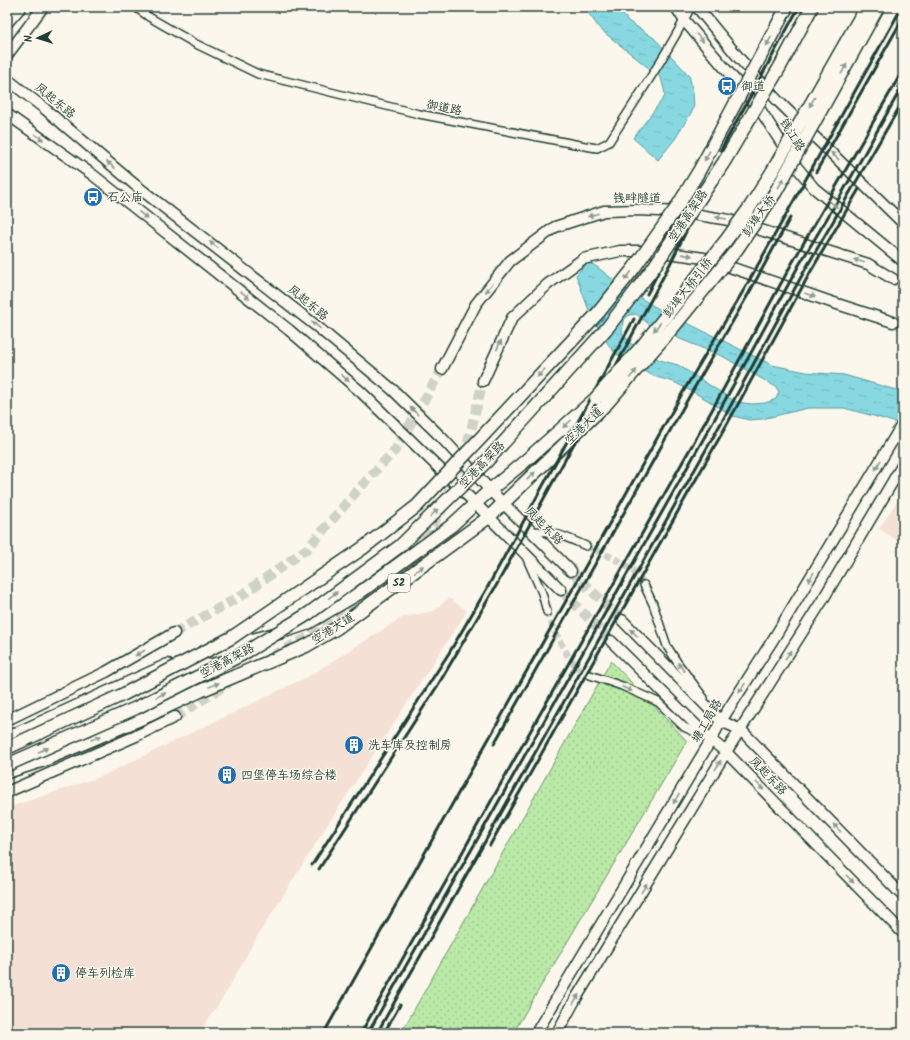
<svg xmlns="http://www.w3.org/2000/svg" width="910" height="1040" font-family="Kalam,'LXGW WenKai TC',sans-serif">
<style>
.built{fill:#f4e0d5}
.grass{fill:url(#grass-dots);stroke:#6d936e}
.water{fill:url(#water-ripples);stroke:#5d9a9c;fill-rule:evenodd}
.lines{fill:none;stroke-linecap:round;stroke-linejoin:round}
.minor-tunnel{stroke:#cfd2c7;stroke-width:7;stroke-dasharray:7 3.5;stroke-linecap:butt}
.secondary-tunnel{stroke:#cfd2c7;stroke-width:10;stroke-dasharray:10 5;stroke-linecap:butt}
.minor-casing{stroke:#1f3d34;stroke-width:10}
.secondary-casing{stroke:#1f3d34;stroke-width:13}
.primary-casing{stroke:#1f3d34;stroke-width:15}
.minor{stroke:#fbf7ec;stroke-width:7}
.secondary{stroke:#fbf7ec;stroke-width:10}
.primary{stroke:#fbf7ec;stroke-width:12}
.rail{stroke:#1f3d34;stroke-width:3}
.primary-bridge-casing{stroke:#1f3d34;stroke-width:15;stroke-linecap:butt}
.trunk-bridge-casing{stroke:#1f3d34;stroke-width:15;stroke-linecap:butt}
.primary-bridge{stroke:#fbf7ec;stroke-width:12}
.trunk-bridge{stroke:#fbf7ec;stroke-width:12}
.oneway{fill:#8d9a90}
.labels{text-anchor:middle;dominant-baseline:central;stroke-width:3;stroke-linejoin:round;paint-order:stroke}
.shield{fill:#fbf7ec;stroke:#61756b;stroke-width:1}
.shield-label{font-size:11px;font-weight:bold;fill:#1f3d34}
.poi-label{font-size:12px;fill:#1f3d34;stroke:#fbf7ec;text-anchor:start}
.street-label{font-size:12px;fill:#1f3d34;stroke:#fbf7ec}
</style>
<defs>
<pattern id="grass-dots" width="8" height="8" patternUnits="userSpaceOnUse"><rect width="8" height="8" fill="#bbe9a7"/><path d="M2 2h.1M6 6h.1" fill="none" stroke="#a0c990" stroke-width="1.8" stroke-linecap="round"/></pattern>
<pattern id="water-ripples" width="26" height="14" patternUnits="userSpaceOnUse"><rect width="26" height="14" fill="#87d8e1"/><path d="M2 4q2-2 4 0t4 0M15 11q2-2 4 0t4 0" fill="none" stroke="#74bac2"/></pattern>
</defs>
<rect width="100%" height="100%" fill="#fbf7ec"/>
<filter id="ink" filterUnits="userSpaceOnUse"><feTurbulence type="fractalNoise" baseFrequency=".025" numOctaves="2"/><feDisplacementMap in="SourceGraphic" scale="8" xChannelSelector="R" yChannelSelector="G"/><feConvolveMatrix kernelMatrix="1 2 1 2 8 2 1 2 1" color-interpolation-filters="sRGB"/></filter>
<g filter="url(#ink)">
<!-- built -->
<path class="built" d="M903,492v52l-24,-15z
M449,598l18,13 -139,213 -73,116 -31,56 -25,37h-192v-225l95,-32 207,-100 94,-59 31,-6z"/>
<!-- grass -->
<path class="grass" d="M611,661l76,80 -174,292h-112z"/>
<!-- water -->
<path class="water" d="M584,7h33l11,14 26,17 35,37 4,17 1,16 -19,31 -17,21 -25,-22 32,-42 -1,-7 -3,-11 -61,-49z
M588,262l9,5 27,21 33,20 115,57 34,7 38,3 59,17v33l-26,-8 -33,-9h-36l-46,11 -13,1 -16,-4 -29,-18 -30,-16 -21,-6 -38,-23 -7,-9 -17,-28 -15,-41zM636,314l14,11 30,14 44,18 52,30 3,5 -3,7 -11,4 -13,1 -16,-2 -58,-37 -18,-5 -30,-17 -8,-11 1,-11 6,-6z"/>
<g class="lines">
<!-- minor-tunnel -->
<path class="minor-tunnel" d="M586,546l31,14 16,10 11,15
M547,612c8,19 16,40 30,55 3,3 9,5 13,8"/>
<!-- secondary-tunnel -->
<path class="secondary-tunnel" d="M893,279l10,5
M893,322l10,4
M415,550l26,-38 27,-70 15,-61
M571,571l51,49
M561,590l50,51
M174,633l65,-36 69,-49 47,-55 41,-44 46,-80
M272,656l48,-25 68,-52
M175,717l54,-34"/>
<!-- minor casing -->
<g class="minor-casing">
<path id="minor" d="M135,7l14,10 45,26 64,31 161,40 166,32 12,2 12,-6c28,-44 58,-88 82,-135
M530,531c23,-1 35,6 56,15
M527,559l15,34 5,19
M644,585l9,19 14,42 10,16 27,36
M590,675l32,11 36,16 26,25 21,10"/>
</g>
<!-- secondary casing -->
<g class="secondary-casing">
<path id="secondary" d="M676,7l8,13 77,91 35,55 18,22 89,73
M697,7l42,51 39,43 125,122
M7,23l14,-16
M7,55l36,-48
M7,79l38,30 89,75 181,141 78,65 49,48 48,52 81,81
M7,114l86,61 196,155 72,62 114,111 86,87
M442,369l34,-65 34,-43 45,-34 49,-16 34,-1 42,2 49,8 139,44 25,15
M483,381l29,-63 36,-34 35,-25 37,-8h34l50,7 127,44 62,20
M622,620l99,101 20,9 162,166
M611,641l100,99 15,12 177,181
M7,720l99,-48 68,-39
M7,792l129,-56 39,-19
M536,1033l175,-293 10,-19 53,-83 129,-215
M557,1033l18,-33 151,-248 96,-151 81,-137"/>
</g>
<!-- primary casing -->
<g class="primary-casing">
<path id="primary" d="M209,652l73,-20 24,-8 53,-31 92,-67 39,-36 34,-28 72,-64
M7,738l161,-73
M7,772l37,-12 101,-43 55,-26 106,-45 31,-18 152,-111 118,-114"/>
</g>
<!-- minor -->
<use href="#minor" class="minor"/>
<!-- secondary -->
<use href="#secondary" class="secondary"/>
<!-- primary -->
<use href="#primary" class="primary"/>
<!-- rail -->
<path class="rail" d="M721,150l78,-143
M816,172l87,-154
M647,294l34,-66
M494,744l195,-347 60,-104 41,-75
M490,845l240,-426 81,-148 48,-82
M312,865l137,-212 37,-63 148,-271
M319,869l119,-184 58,-99 99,-181 75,-141 46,-93 90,-164
M324,1033l359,-641 62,-104 157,-281
M361,1033l175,-312 176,-311 79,-145 112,-195
M368,1033l350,-620 81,-148 42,-70 62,-110
M377,1033l348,-617 81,-148 97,-167
M384,1033l16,-28"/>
<!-- primary-bridge casing -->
<g class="primary-bridge-casing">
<path id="primary-bridge" d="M596,398l47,-53 84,-106 23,-32 22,-35 94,-165
M607,403l68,-78 62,-76 38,-56 103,-186"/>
</g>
<!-- trunk-bridge casing -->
<g class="trunk-bridge-casing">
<path id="trunk-bridge" d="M7,748l117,-54 107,-56 132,-90 54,-42 181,-193 36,-45 43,-61 22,-36 88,-164
M7,765l129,-57 105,-53 67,-41 92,-68 86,-84 122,-135 46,-60 70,-105 57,-97 31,-58"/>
</g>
<!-- primary-bridge -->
<use href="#primary-bridge" class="primary-bridge"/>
<!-- trunk-bridge -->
<use href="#trunk-bridge" class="trunk-bridge"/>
</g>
<!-- one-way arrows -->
<defs><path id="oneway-solid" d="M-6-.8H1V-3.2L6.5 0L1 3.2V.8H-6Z"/></defs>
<g class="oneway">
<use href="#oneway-solid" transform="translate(700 38) rotate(49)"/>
<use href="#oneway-solid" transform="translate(769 41) rotate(118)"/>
<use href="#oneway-solid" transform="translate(844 69) rotate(-61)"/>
<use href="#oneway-solid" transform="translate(812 102) rotate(120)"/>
<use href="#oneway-solid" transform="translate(39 137) rotate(35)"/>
<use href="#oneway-solid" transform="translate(707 156) rotate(118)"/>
<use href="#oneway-solid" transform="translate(835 156) rotate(-136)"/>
<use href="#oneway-solid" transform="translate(111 165) rotate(-140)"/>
<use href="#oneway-solid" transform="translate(781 183) rotate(-61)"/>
<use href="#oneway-solid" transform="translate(833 204) rotate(39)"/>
<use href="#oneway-solid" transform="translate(143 215) rotate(38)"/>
<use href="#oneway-solid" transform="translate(593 215) rotate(162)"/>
<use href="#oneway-solid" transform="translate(721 218) rotate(-171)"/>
<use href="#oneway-solid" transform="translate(214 245) rotate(-143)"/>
<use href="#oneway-solid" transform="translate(687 255) rotate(8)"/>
<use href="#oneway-solid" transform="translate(859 261) rotate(-162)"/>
<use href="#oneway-solid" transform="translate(628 276) rotate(129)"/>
<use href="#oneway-solid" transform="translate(489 288) rotate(129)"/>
<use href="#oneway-solid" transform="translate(245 295) rotate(39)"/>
<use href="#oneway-solid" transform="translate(810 295) rotate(19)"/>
<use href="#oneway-solid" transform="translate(316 325) rotate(-141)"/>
<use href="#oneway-solid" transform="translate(657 327) rotate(129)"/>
<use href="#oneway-solid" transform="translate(499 345) rotate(-65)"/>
<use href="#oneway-solid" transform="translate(541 373) rotate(133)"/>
<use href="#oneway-solid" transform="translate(633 374) rotate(-49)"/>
<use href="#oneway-solid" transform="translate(345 378) rotate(40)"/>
<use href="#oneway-solid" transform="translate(414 411) rotate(-136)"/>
<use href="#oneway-solid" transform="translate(567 424) rotate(138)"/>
<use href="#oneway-solid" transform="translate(878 465) rotate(120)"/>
<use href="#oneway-solid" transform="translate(531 476) rotate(-44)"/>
<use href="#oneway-solid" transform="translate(434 513) rotate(-45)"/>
<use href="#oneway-solid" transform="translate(419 569) rotate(-36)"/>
<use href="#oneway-solid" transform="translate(811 577) rotate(121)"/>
<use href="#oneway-solid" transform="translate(333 595) rotate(-36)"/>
<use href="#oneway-solid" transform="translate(634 633) rotate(-135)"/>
<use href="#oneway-solid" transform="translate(140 653) rotate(150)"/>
<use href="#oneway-solid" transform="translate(788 655) rotate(-58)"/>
<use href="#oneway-solid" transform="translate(681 667) rotate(-127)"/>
<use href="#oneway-solid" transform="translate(214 685) rotate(-23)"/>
<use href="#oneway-solid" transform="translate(742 688) rotate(123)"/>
<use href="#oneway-solid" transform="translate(627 689) rotate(24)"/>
<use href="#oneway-solid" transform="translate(161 695) rotate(-26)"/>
<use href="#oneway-solid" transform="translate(96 738) rotate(-23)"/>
<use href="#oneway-solid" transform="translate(43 750) rotate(-24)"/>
<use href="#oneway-solid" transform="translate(718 765) rotate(-59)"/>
<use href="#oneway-solid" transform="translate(760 786) rotate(46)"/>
<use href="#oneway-solid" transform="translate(676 799) rotate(121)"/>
<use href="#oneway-solid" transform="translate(837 828) rotate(-134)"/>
<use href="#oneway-solid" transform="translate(850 879) rotate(46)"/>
<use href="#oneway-solid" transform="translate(644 888) rotate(-59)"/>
<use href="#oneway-solid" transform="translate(576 999) rotate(-59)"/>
</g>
</g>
<!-- icons -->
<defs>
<g id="bus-disc" transform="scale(1)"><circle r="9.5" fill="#1f6fb2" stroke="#fbf7ec"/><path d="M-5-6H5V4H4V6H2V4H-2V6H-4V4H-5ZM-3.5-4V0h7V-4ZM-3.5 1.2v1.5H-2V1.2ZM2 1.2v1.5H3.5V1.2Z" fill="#fff"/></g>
<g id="building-disc" transform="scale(1)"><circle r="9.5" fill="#1f6fb2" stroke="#fbf7ec"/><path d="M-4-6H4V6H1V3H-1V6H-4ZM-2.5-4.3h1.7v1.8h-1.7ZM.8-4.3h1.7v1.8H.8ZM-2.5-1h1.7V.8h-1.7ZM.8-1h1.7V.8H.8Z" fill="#fff"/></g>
</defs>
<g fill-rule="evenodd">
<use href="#bus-disc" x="727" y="86"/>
<use href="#bus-disc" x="93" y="197"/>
<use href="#building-disc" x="354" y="745"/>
<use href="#building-disc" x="227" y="775"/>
<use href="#building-disc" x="61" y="973"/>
</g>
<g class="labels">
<!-- shield labels -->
<rect class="shield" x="388" y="574" width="22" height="18" rx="3"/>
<g class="shield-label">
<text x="399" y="583">S2</text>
</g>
<!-- poi labels -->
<g class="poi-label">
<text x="741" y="86">御道</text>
<text x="107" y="197">石公庙</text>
<text x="368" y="745">洗车库及控制房</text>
<text x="241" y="775">四堡停车场综合楼</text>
<text x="75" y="973">停车列检库</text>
</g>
<!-- street labels -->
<g class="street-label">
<text transform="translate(55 101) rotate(39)">凤起东路</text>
<text transform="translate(444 108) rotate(11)">御道路</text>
<text transform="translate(792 135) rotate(58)">钱江路</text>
<text x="637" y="198">钱畔隧道</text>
<text transform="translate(688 216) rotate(-56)">空港高架路</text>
<text transform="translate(759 216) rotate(-55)">彭埠大桥</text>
<text transform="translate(688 288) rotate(-52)">彭埠大桥引桥</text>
<text transform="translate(308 303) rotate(39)">凤起东路</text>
<text transform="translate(584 426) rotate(-44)">空港大道</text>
<text transform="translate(482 465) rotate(-46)">空港高架路</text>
<text transform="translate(544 526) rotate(45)">凤起东路</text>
<text transform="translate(333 629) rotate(-32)">空港大道</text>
<text transform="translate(227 661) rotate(-28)">空港高架路</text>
<text transform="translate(707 721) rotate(-60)">塘工局路</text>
<text transform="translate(768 776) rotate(46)">凤起东路</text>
</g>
</g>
<!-- margin -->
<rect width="910" height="1040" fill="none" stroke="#fbf7ec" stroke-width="24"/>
<rect x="12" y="12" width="886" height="1016" fill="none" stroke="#1f3d34" stroke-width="1.5" filter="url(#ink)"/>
<!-- north arrow -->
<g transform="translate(38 38) rotate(266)" stroke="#fbf7ec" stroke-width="3" paint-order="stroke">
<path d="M0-3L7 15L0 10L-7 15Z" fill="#1f3d34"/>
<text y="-6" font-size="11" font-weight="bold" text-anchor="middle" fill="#1f3d34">N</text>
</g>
</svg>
